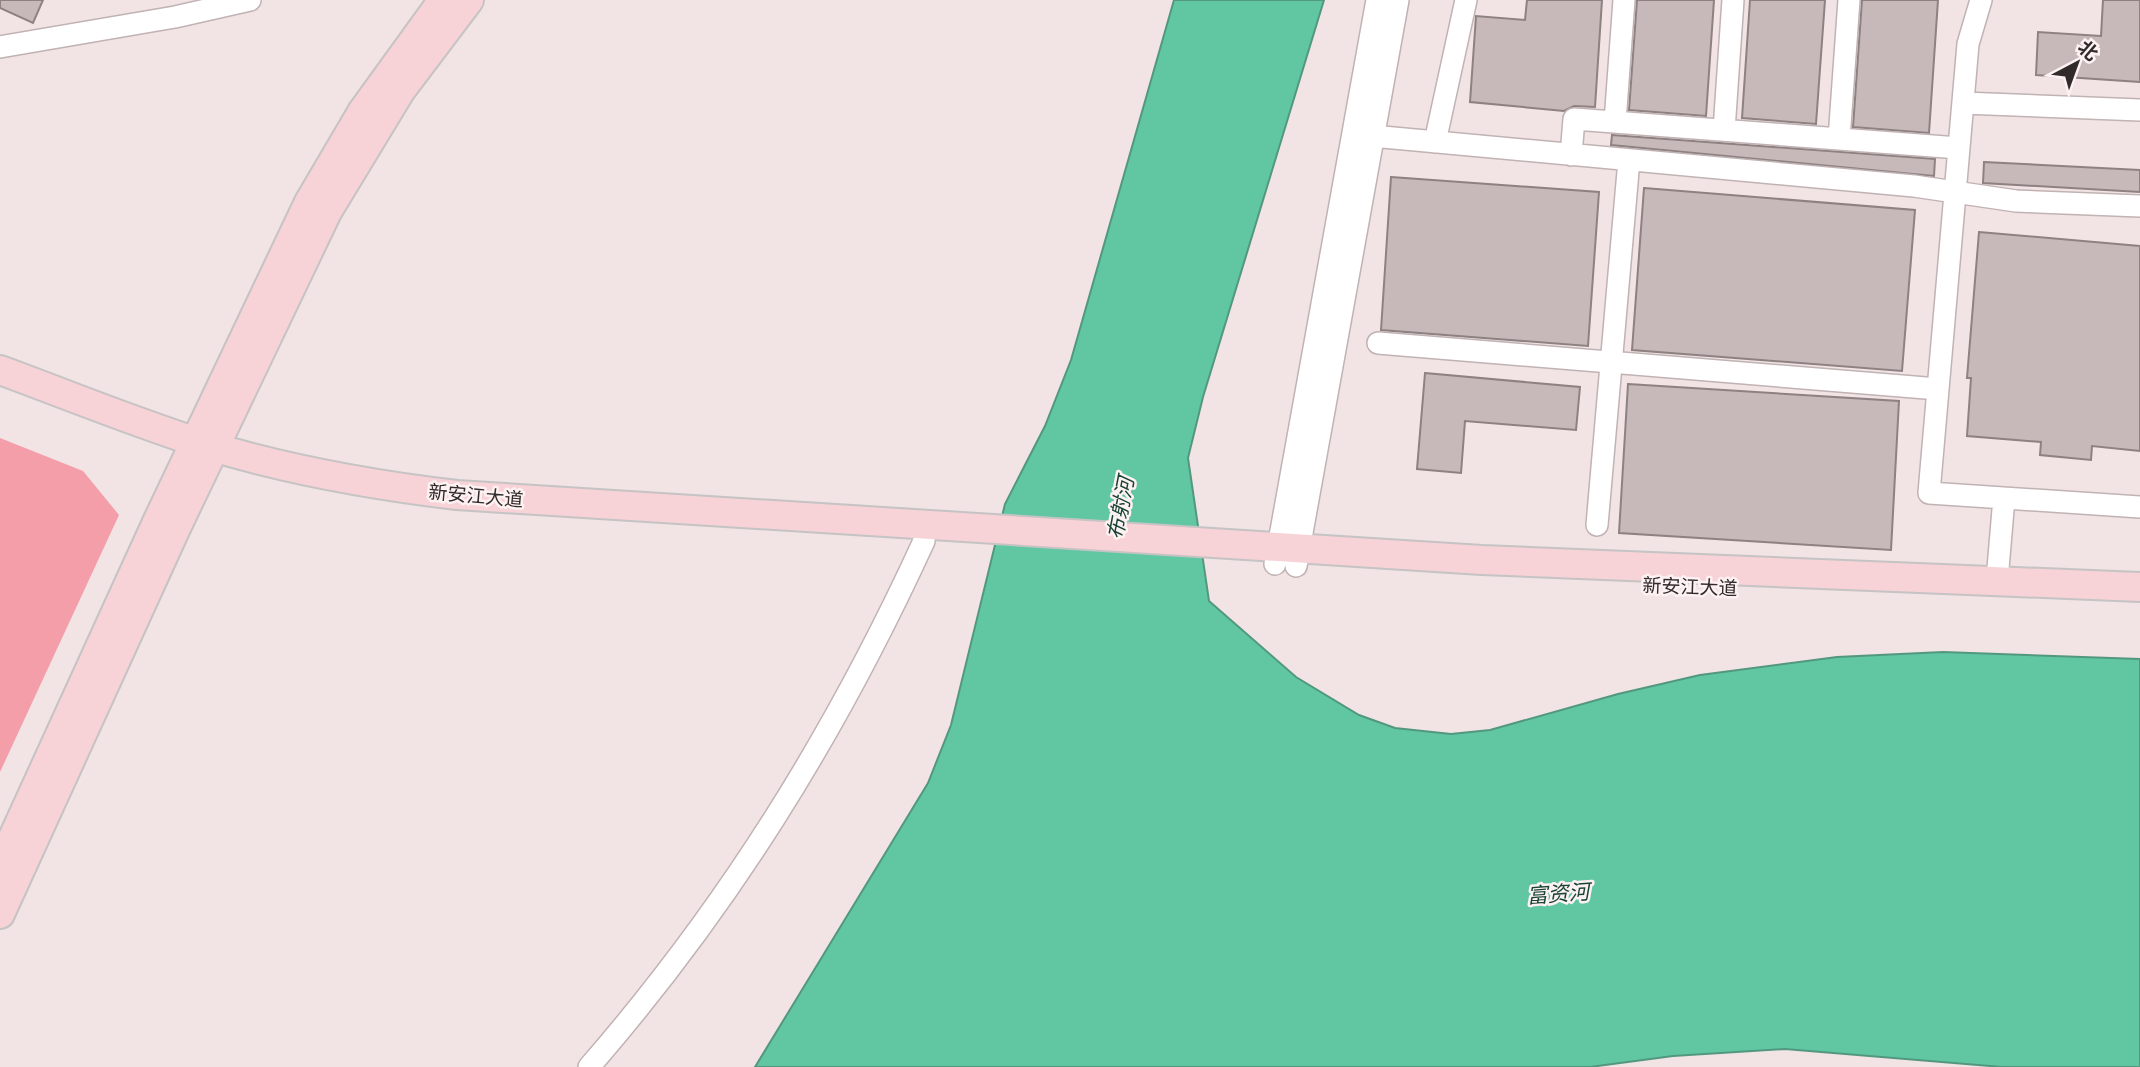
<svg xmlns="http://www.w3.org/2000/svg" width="2140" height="1067" font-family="'PT Serif','Noto Sans SC',serif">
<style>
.green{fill:#f39ea9}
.water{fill:#61c7a3;stroke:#52987f;stroke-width:2}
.building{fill:#c7b8b9;stroke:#8e8182;stroke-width:2}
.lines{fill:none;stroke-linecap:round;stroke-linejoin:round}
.minor-casing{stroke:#c1b2b3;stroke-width:24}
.major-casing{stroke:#c5c3c4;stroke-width:32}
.minor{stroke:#fff;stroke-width:21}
.major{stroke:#f7d2d6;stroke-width:28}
.labels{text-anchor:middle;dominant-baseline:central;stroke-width:5;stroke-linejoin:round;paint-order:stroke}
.street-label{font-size:19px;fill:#302a2b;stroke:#fdf1f2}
.water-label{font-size:21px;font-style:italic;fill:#174435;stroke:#fdf1f2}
</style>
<rect width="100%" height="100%" fill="#f2e3e4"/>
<!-- green -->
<path class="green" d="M0,438l83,33 36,44 -119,257z"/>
<!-- water -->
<path class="water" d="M1174,0h150l-121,397 -15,61 21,143 87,76 63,38 36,13 56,6 39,-4 128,-36 82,-19 137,-18 106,-5 197,7v408h-138l-217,-18 -112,7 -83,11h-835l173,-284 23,-58 54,-221 40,-78 26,-66z"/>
<!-- building -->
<path class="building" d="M0,0h43l-10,23 -33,-15z
M1527,0h75l-7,107 -21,-1 -10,5 -94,-9 6,-86 49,4z
M1637,0h77l-8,116 -77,-6z
M1750,0h75l-9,124 -74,-6z
M1862,0h76l-9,133 -76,-6z
M2103,0h37v82l-104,-7 2,-43 63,4z
M1612,135l323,24 -1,17 -323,-31z
M1984,162l156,8v22l-157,-9z
M1391,177l208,15 -11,154 -207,-16z
M1644,188l271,22 -13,161 -270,-21z
M1979,232l161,14v205l-48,-5 -1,14 -51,-5 1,-13 -74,-6 4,-58h-4z
M1425,373l155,14 -4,43 -111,-9 -4,52 -44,-4z
M1628,384l271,17 -8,149 -272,-17z"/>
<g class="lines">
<!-- minor casing -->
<g class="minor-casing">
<path id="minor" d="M1981,0l-13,44 -39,449 211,14
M0,47l175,-30 75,-17
M1963,103l177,7
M1615,122l9,-122
M1724,130l9,-130
M1372,136l542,50 102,15 124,5
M1839,139l10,-139
M1435,142l31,-142
M1571,155l3,-36 385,29
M1378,343l560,46
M1597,525l32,-365
M1275,564l102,-564
M1296,566l102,-566
M1997,580l7,-82
M589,1067c140,-161 246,-332 335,-526"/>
</g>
<!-- major casing -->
<g class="major-casing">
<path id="major" d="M0,370c68,25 136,53 206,75 82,25 166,40 251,50l1025,65 658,27
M0,866l158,-346 151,-318 53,-90 81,-112
M0,914l176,-386 151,-316 74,-122 68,-90"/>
</g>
<!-- minor -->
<use href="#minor" class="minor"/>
<!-- major -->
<use href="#major" class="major"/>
</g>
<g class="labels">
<!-- street labels -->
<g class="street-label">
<text transform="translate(476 495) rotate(5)">新安江大道</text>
<text transform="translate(1690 586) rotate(2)">新安江大道</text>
</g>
<!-- water labels -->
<g class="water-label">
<text transform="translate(1120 508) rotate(-79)">布射河</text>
<text transform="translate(1558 893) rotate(-4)">富资河</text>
</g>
</g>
<!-- north arrow -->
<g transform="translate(2077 63) rotate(41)" stroke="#fdf1f2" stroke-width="5" paint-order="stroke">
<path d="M0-5L12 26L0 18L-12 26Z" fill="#302a2b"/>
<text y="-10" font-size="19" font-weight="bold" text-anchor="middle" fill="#302a2b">北</text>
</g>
</svg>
